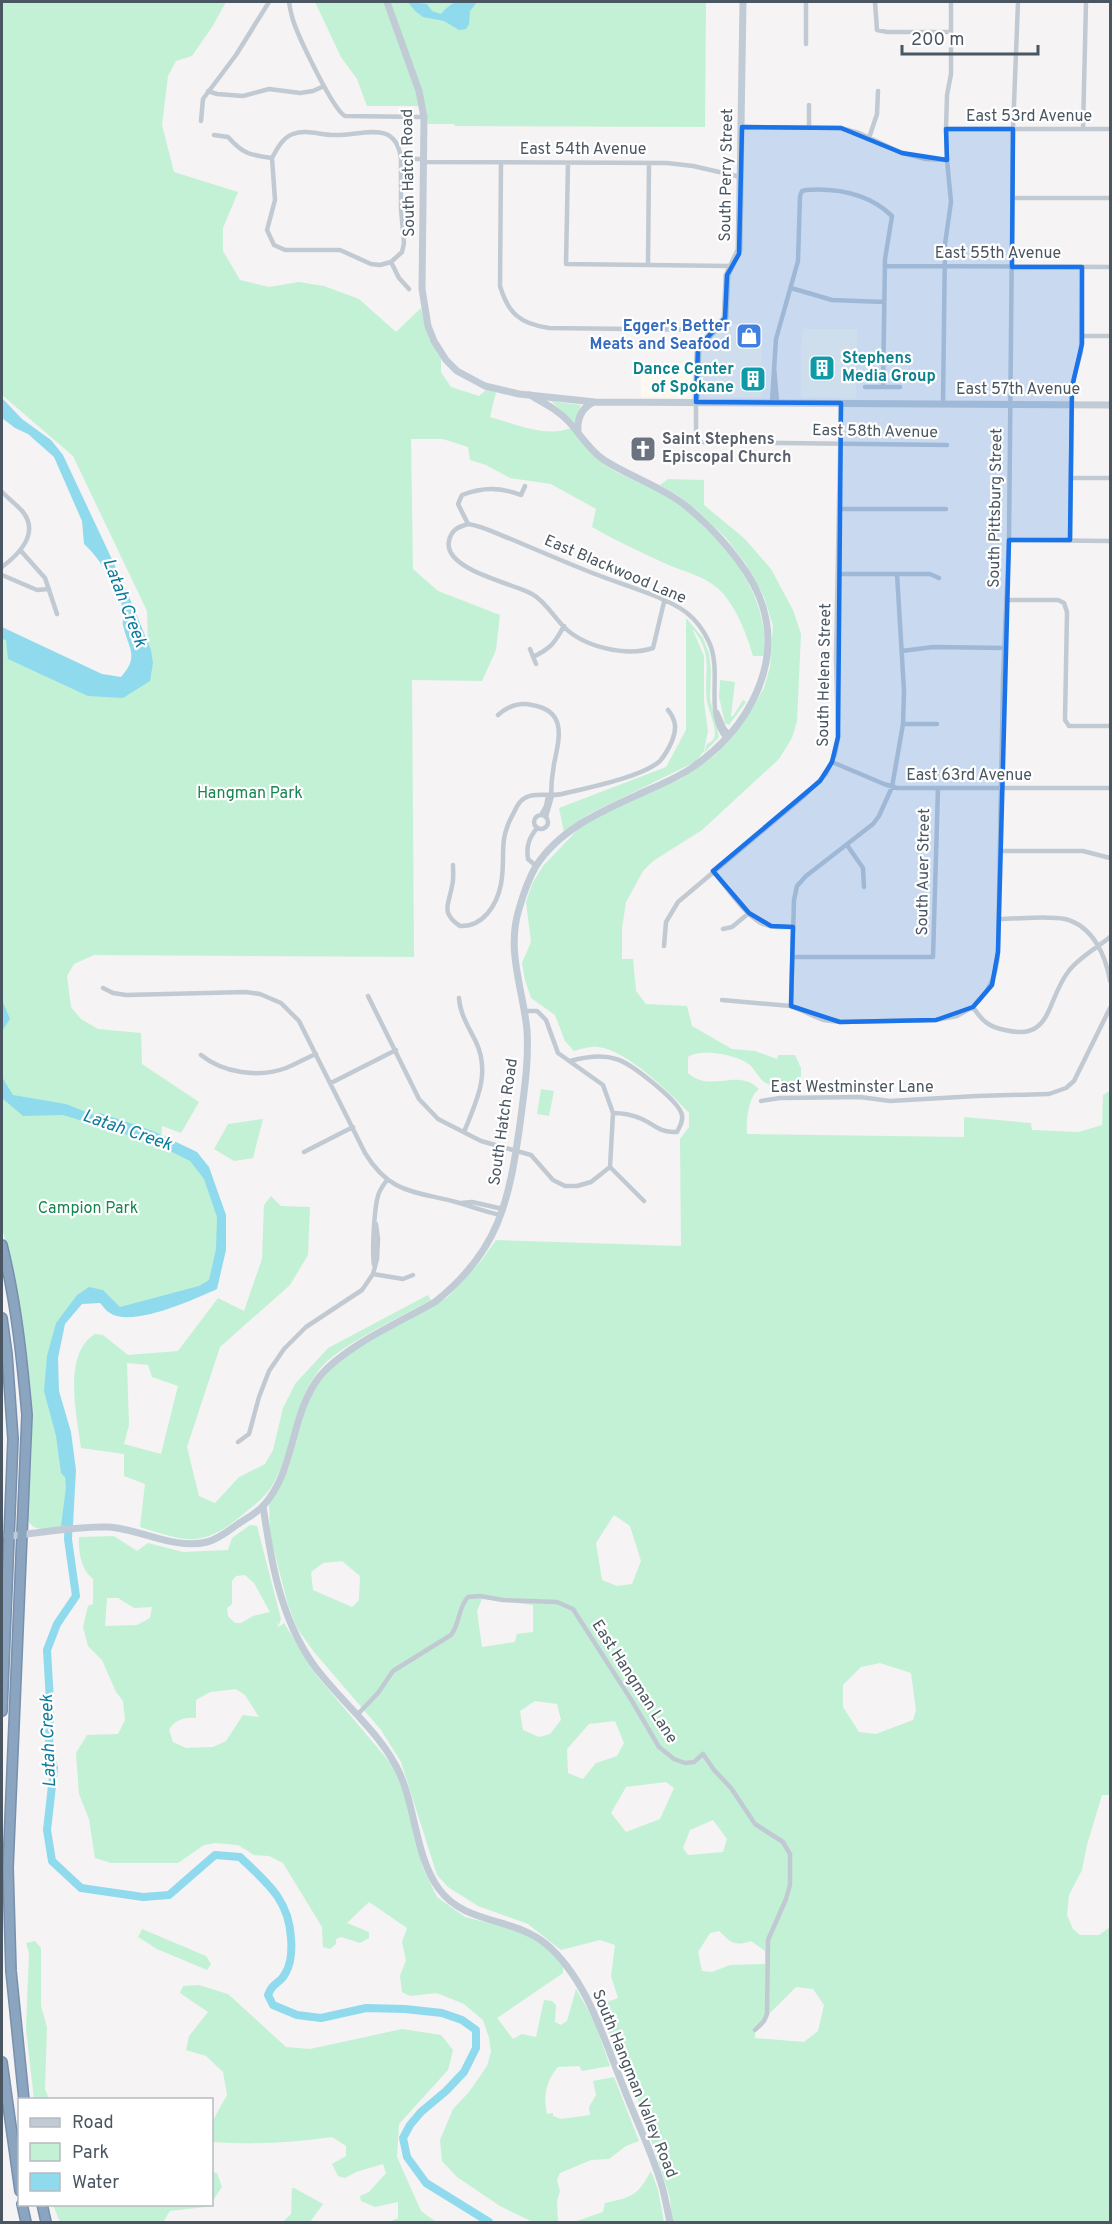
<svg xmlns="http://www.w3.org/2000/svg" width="1112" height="2224" font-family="Overpass,sans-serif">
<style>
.commercial{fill:#fdf9ef}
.green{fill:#c3f1d5;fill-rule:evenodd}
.water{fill:#90daee}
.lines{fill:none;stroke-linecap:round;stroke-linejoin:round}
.river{stroke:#90daee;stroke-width:8}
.highway-casing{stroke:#7690ad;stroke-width:12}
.street{stroke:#c1cad2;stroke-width:4.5}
.secondary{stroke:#c1cbd6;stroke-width:7}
.highway{stroke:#8ba5c1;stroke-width:9}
.marked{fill:#1a73e8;fill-opacity:0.2;stroke:#1a73e8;stroke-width:4.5;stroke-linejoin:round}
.labels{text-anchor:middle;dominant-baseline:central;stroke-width:4.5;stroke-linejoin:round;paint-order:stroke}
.street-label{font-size:16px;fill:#4a5661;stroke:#fff}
.shop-label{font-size:16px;font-weight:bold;fill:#366cbe;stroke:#fff;text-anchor:end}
.culture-label{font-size:16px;font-weight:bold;fill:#0d838f;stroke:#fff;text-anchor:start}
.worship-label{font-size:16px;font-weight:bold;fill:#5b616d;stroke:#fff;text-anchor:start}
.park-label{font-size:16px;fill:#17864f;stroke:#fff}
.water-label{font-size:18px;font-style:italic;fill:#0c7c9b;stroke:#fff}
</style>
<rect width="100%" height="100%" fill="#f5f3f3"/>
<!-- commercial -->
<path class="commercial" d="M726,324h36l-1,73h-54l-6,-4 1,-44z
M804,329h53l-1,69 -55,-1v-56z
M641,363h51l-1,31 -5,3h-45z"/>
<!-- green -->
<path class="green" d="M2,2h224l-14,25 -20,29 -16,5 -8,15 -6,49 12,47 64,20 -15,36v23l17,29 29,7 30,-5 25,4 35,13 37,33 25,-24 8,31 12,18v15l10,15 28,9 7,-6 10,2 -6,25c26,7 55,21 81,11 10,13 20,27 34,37 20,14 45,20 65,33 14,8 24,19 35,30 35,35 64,76 59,128h-11c-6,-21 -14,-41 -27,-59 -16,-21 -41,-24 -64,-35 -24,-11 -47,-22 -70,-35l4,-18 -45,-25 -41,-6 -24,-13 -16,-5 -2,-13 -25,-8h-32l2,130 25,22 62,24 -4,35 -14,31 -70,-1 2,277 -320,-2 -20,9 -7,12 4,31 10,12 17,10 43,4 1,31 57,38 -18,31 -19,-7 -1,15 31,15 15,18 15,42 -9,67 -93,29 -29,-17 -29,28 -9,34 19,129 -1,40c-14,1 -37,9 -43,-6 1,-35 5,-71 4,-106 -3,-62 -13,-126 -30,-186v-595l119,55 27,-45 -1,-32 -74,-155 -71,-61z
M315,2h391l-1,125 -250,-1 -1,-2h-26l-2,-16 -10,-2h-49l-10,-27 -16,-22z
M551,401l30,4 -6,17h-1z
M668,479l36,1v25l41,34 26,30 22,41 8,24 -4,87 -5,17 -13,21 -77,71 -49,31 -10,10 -17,31 -4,26v31h11l3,32 10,13 41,2 5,20 40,23 23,2 22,8 1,-4h17l6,13v23c-14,0 -23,-1 -35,-8 -7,-4 -10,-12 -16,-18 -12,-10 -49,-17 -62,-8v16c23,21 49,-6 71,16 -11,8 -13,33 -12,45l217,3v-20l67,6 1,7 47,2 23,-7 1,-30 7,-4v704h-8l-15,50 -5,25 -13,25 -2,20 6,14 7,6h19l11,-8v295h-438l-2,-24 -33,-101 -40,-91 21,-8 -7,-22 4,-31 -15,-5 -39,10 -33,-26 -50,-18 -30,-19 -11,-12 -36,-113 -20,-32 -67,-78 -17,-24 -9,-23 -18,-70 -1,-33 20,-35 20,-70 11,-16 14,-15 22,-17 92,-52 33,-36 15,-21 185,6 -1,-107 9,-12v-14c-20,-21 -62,-63 -91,-66 -7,-1 -17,2 -24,4l-9,-10 -10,-26 -24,-17 -6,-18 -3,-17 9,-21 -5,-40 6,-18 11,-18 39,-41 34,-19 65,-27 33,-23 20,-21 16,-23 14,-24 6,-21 3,-41 -9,-29 -18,-33 -20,-26 -28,-27 -19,-15 -19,-11zM614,1515l16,11 11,35 -9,23 -15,2 -15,-6 -6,-37zM342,1561l18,15 -1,24 -7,7 -39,-17 -2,-18 12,-9zM482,1599l51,6v27l-16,2 -2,8 -33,5 -5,-36zM880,1663l31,10 5,37 -3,10 -37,14 -17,-2 -16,-25v-22l18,-18zM535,1701l22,3 4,16 -11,14 -11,3 -16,-7 -3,-19zM615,1721l9,22 -7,13 -21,7 -13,16 -15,-6 -1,-24 22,-25zM666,1782l8,6 -14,31 -34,13 -15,-19 15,-26zM713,1820l14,19 -4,13 -35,3 -5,-7 7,-18zM719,1931c12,11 15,16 32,10l14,10v13l-35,1 -18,7 -10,-1 -4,-19 12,-19zM796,1987l17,2 11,16 -6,26 -14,11 -49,-4v-6l7,-5 7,-13z
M686,618l17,20 6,15 2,16 -1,30 9,38 -15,16 3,-9c4,-2 8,-4 8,-10 0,-11 -6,-22 -8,-33 -4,-30 8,-45 -15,-73l12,28v46l4,29 -4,20 -9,11 -106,52 -25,18 -5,-24 107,-41 20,-37v-104l2,-1h-2z
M720,680l15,2 -4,34h2l10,-16 3,2 -17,23 -4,-2 -6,-26z
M541,1089l13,2 -5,25 -12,-2z
M263,1119l-10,39 -19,3 -20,-12 14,-25z
M271,1196l10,10 29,1 -2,48 -18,30 -70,62 -33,100 12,49 16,7 24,-26 26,-13 8,-14 10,-42 12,-24 33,-36 100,-53 3,5c-28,16 -94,46 -112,70 -27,35 -25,78 -46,114 -8,14 -20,22 -32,32 -40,33 -56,25 -101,11l5,-43 -21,-8v-22l-43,-6c-4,-32 -19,-94 14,-114l8,1 25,20 50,-4 40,-53 26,13 18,-52 2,-54zM127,1363l21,2 4,12 26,9 -17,68 -37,-10 5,-19z
M250,1525l7,1 24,93 -2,6 -3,-2 3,4 5,-4 33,53 76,90 11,27 19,75 14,29 28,20 58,15 20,13 20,21v7l-66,45 16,21 9,-5 14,3 8,-37 8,1 4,4 -1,17 6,3 6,-4 9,-32 18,31 16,46 -28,5 -3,-5 -21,1c-12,14 -15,29 -11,47l6,-1v3l8,3 29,-4 -1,-8 7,-12 -3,-14 21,-4 25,64 -13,5 -17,13 -18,1 -31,13 -3,7 3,11 -3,10 1,20h19l26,-9 2,-9c26,-6 32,-6 46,-32l7,19 6,32h-131l-33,-16 -43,-29 -15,-16 -2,-21 13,-31 16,-17 18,-26 4,-14 -2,-14 -6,-18 -19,-16 -27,-11 -27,3 -8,-4 -2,-16 6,-16 -4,-18 5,-14 -38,-26 -22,21 22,9v6l-9,5 -19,-6 -5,2v5l-6,5 -7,-2 -1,-20 -39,-64 -14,-7 -15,-1 -16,-10 -23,-2 -11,2 -26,18h-67l-16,-5 -6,-39 -10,-25 -3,-41 11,-18 31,-1 7,-14 -2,-19 -7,-9 -14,-32 -14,-14 -5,-19 5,-21 5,-2v-25c-12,-9 -15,-28 -14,-42l35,-1 23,15 11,-8 35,9 45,-2 4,-12zM245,1575l9,8 16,29 -17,4 -12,7h-6l-7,-7 -1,-8 5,-4v-23l4,-5zM107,1598h11l16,10 18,-1 -2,11 -13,7 -32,1zM236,1689l9,6 14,22 -16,-2 -17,26 -13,6 -27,1 -13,-6 -4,-12c5,-10 16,-13 27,-12v-18l14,-8z
M142,1929l64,27 5,8 -4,6 -50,-21 -19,-12z
M35,1941l6,7v58l6,21 -2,62 4,10h-15l-8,-69 3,-77 -3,-10z
M199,1985l29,9 58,53 24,2 92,-20 39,6 12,15 -5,20 -49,54 -2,33 24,54 15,11h-46l8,-4v-16l-23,5 -14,-6 -1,-5 9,-4 17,-19 -3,-9 -27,8 -11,6 -7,-2 -6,-12 14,-8v-10l-14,-9c-40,6 -79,8 -120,5v-20l15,-27 -4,-23 -17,-16 -20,-6 3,-14 19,-24 -28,-19 3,-7z
M212,2172l5,1 5,14 -10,15z
M292,2188h2l29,16 -13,18h-27l8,-8z
M53,2205v-1l156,1 -4,2 -35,4 -7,11h-103z"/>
<!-- water -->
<path class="water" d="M408,2l19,2 5,7 9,3c12,-14 17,-13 36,-12l-7,9 -1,13 -3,5 -7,1 -15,-9 -21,-4 -8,-6z
M2,398l20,21 29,21 12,15 62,132 26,63 2,13 -3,18 -27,17 -35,-2 -80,-37 -2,-19 -4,-1v-12l100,47 19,3c19,-21 7,-29 2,-52 -1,-4 1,-9 0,-14 -2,-20 -24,-54 -39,-67l-2,-23 -28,-64 -26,-23 -13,-6 -13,-10z
M2,1000l8,19 -8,12z
M2,1077l11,18 53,9 30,12 4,-3 53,18 44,21 12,15 17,48v35l-9,39c-22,10 -85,39 -107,24 -4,-2 -7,-7 -10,-10l-18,1 -17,20 -7,34 1,33 12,41 5,38 -3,55 -12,1 5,-39 -1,-10 -4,-4 -5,-37 -12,-45 3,-35 9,-33 21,-28 12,-8 14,3 17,17 79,-21 10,-6 7,-31 1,-32 -13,-38 -14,-18 -36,-18 -91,-28 -40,1 -21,-18z"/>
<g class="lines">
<!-- river -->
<path class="river" d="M69,1514l-1,25 8,57 -19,28 -10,26 3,51 -1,51 5,16 -7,62 5,31 29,27 62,9 26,-2 46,-40 25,2c26,25 49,42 51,81 1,12 1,25 -6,36 -5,10 -12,7 -17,21l5,10 24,10 24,3 45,-10 39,1 37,4 20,7 14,10v18l-12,24 -18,19 -25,21 -11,13 -7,13 4,19 19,26 63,39"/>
<!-- highway casing -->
<g class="highway-casing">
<path id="highway" d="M2,1245c14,56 20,113 25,170l-19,453 3,103 13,129
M2,1318l5,36 6,85 -11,272
M2,2062l18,129
M22,2204l4,18
M42,2204l4,18"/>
</g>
<!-- street -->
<path class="street" d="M289,2c1,6 2,12 4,18 5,16 40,90 52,96l79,1
M875,2l2,28 10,2h64
M806,44v-42
M208,91l9,3 26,2 26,-7 31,4 13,-2 11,-5
M809,105v22
M201,121l2,-22 33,-44 33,-53
M742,127l99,1 18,5 43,20 24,6 21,1
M946,129h164
M1083,129l3,-127
M214,135l14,2c15,17 22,18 44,21
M869,138l8,-24 1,-23
M272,158l3,42 -8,30 7,15 11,5h55l31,14 9,1 11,-3 11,-10 2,-9 -3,-34v-50
M272,158c5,-9 10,-20 21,-24 13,-5 27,1 41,1 28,1 62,-17 67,24h24
M425,162l242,1 26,3 48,11
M501,162l-1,124c8,27 20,38 49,42l165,2
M568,163l-2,101 164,2
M1013,198h97
M391,262l8,16 10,11
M648,264l1,-101
M885,266l225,1
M791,288l41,12 52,2
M1082,336h28
M774,367l3,35
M865,387h35
M696,402v40l251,3
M772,402l4,-63 22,-78 2,-65 2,-5 4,-1c31,-2 63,4 86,26l-7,43 -2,128
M943,403l2,-159 6,-42 -4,-42 -1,-31 1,-34 4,-21v-72
M1071,478h39
M2,492c6,6 15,13 21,20 17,22 -5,43 -21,55
M839,509h107
M468,524c15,2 29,10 43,15 28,12 56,24 84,35 25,10 72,23 92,39 10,8 17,18 22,29 14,30 -5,72 17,96
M468,524c-10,3 -17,6 -19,17 -6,29 64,42 83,53 13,7 21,22 32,33 20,20 62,30 89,21l11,-46
M468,524l-10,-20 4,-9c21,-8 38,-8 59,0l4,-9
M1009,540l101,1
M1070,540l2,-146 2,-17 7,-25 1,-85
M21,551l24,27 12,36
M839,574h91l9,4
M2,575l35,15 12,-1
M1006,600h52l6,3 3,9 -2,108 4,6h41
M530,649l6,15
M902,651l31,-4 72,1
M533,657c18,-9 21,-13 31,-31
M717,712l7,16 5,6
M498,715c9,-8 21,-13 34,-10 36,6 27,34 22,59 -2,11 -3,22 -3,33
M903,724h34
M832,762l52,22 13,4h213
M534 822a7 7 0 1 1 14 0a7 7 0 1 1-14 0Z
M541,815l5,-9 2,-10
M546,817l6,-21
M847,845l16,23 1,19
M1000,851h83l27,7
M453,865c0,7 1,14 -1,21 -3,18 -12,27 8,40 23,1 37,-21 41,-42 5,-27 -3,-42 11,-68 3,-5 5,-12 10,-16 10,-9 28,-3 40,-6 25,-6 80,-17 98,-33 5,-6 9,-13 12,-20 5,-12 4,-21 -4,-31
M536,866l-8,-7c-2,-13 1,-21 9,-31
M713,871c14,16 29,41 48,52 10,5 21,4 32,4
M999,919c20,0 48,-4 66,0 28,7 41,37 45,62
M723,929l9,-2 17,-14
M664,946l2,-24 12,-20 127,-107 21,-21 9,-20 3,-17 -2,-80 5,-254
M793,957h140l5,-169
M103,988l10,5 13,2 120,-3 14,2 21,9 18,18 66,132c25,41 49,38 91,49 15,4 29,10 45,13
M368,996l51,103 19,20 43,22 50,14 22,25 12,6h12l14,-4 19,-15 3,-54 -10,-28 -45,-32 -12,-33 -9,-9h-14
M459,998c1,16 10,30 17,44 15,32 0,60 -12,90
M722,1000l69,6 32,14 17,2 96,-2 21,-4 16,-9c9,14 16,20 32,23 47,12 41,-29 63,-58 10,-14 29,-24 42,-35
M791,1006l3,-106 3,-14 9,-10 67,-52 6,-8 13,-29 11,-63 1,-33 -7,-117
M973,1007c17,-17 24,-31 25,-55l5,-273 6,-139 4,-411 5,-127
M201,1055c22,18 58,23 85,13 10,-4 20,-10 30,-14
M570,1061c15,-4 31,-7 46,-2 15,4 63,42 66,56 1,7 -2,11 -5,17 -19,0 -20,-6 -35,-13 -9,-4 -19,-6 -29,-6
M331,1083l65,-33
M761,1101l19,-3 80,-1 30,4 87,-5 72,-2 17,-6 8,-7 36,-73
M304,1152l49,-25
M610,1167l34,34
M461,1203l11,-1 31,7
M374,1265c-2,-13 0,-60 5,-72 2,-5 5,-9 8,-13
M373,1274l30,5 10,-4
M238,1442l11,-8 10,-37 10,-26 15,-22 22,-22 56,-37 11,-16 4,-15 1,-20 -2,-15
M357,1715l21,-22 15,-22 58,-36c9,-11 7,-28 17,-38l12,-1 23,4 54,2 16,7 59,92 27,46 15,12 11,4 9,-1 9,-8 11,16 17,18 24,36 28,18 7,12v31l-4,14 -18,41 -1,74 -3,7 -9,9"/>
<!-- secondary -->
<path class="secondary" d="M387,2l32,89 5,26 -2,172 6,37 6,15 12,19 11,11 28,15 34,8 76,8 515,3
M696,402l2,-54 27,-30 2,-43 12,-25 4,-248
M578,432c-1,-13 3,-24 16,-30
M263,1506c8,55 17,111 50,158 25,35 62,63 83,102 20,37 18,89 43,123 26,36 75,28 107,55 41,35 57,93 77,142 12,32 28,64 38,97 4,12 6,26 9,39
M8,1536c33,-3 67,-10 100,-9 33,2 66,23 99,15 12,-3 21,-11 31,-18 9,-6 19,-11 26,-19 32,-36 26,-91 56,-129 25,-30 80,-54 115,-74 64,-51 74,-100 85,-178 4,-32 9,-62 7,-94 -4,-41 -21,-79 -8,-121 4,-14 10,-31 17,-43 25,-39 71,-57 110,-75 16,-7 33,-14 47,-24 55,-38 93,-105 66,-171 -13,-32 -47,-69 -73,-90 -25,-20 -56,-29 -82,-46 -15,-10 -23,-25 -35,-38 -11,-12 -25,-19 -39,-27"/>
<!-- highway -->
<use href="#highway" class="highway"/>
</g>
<!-- marked area -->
<path class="marked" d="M742,127l99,1 61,25 45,7 -1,-31h67l-1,138h70v77l-10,43 -2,153h-61l-11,412 -6,33 -19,22 -37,13 -96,2 -49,-16 2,-79 -22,-1 -22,-13 -36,-42 107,-90 12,-19 6,-25 3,-334 -145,-1 2,-54 27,-30 2,-43 12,-21z"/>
<!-- icons -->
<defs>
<g id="shop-square" transform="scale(1.35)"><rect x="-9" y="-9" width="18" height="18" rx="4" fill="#3f7fe0" stroke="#fff"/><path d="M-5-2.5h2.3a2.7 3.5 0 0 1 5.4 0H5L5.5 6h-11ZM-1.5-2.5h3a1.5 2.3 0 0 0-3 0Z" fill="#fff"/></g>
<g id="building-square" transform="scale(1.35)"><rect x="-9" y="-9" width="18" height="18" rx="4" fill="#0f9aa8" stroke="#fff"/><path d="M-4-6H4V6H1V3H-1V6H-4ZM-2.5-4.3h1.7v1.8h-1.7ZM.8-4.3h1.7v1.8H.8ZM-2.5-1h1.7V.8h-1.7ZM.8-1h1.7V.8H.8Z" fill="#fff"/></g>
<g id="church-square" transform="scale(1.35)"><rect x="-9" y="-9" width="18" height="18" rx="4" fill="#6b7280" stroke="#fff"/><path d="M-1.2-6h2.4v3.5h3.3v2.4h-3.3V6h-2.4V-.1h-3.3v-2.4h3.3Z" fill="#fff"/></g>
</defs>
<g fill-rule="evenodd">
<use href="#shop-square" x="749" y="336"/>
<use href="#building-square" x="822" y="368"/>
<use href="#building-square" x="753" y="379"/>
<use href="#church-square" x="643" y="449"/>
</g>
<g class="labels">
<!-- street labels -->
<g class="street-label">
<text x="1029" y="117">East 53rd Avenue</text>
<text x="583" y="150">East 54th Avenue</text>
<text transform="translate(409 173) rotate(-91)">South Hatch Road</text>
<text transform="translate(727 175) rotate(-89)">South Perry Street</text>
<text x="998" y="254">East 55th Avenue</text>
<text x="1018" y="390">East 57th Avenue</text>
<text transform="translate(875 432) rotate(1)">East 58th Avenue</text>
<text transform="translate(996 508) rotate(-89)">South Pittsburg Street</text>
<text transform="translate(615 570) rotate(23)">East Blackwood Lane</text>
<text transform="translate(825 675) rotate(-89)">South Helena Street</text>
<text x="969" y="776">East 63rd Avenue</text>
<text transform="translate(924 872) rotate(-89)">South Auer Street</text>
<text x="852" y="1088">East Westminster Lane</text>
<text transform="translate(504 1122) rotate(-82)">South Hatch Road</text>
<text transform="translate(634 1682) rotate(57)">East Hangman Lane</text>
<text transform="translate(634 2084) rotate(68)">South Hangman Valley Road</text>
</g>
<!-- shop labels -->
<g class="shop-label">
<text x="730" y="327">Egger's Better<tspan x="730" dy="18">Meats and Seafood</tspan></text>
</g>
<!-- culture labels -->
<g class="culture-label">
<text x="842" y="359">Stephens<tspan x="842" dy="18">Media Group</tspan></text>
<text x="734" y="370" text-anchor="end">Dance Center<tspan x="734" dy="18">of Spokane</tspan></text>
</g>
<!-- worship labels -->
<g class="worship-label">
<text x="662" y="440">Saint Stephens<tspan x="662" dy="18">Episcopal Church</tspan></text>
</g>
<!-- park labels -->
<g class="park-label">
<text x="250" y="794">Hangman Park</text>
<text x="88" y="1209">Campion Park</text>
</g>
<!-- water labels -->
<g class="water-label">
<text transform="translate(124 603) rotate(69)">Latah Creek</text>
<text transform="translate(127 1131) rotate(19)">Latah Creek</text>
<text transform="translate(49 1741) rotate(-92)">Latah Creek</text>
</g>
</g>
<!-- border -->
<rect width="1112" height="2224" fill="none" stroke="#4a5661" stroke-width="6"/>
<!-- legend -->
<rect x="18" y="2098" width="195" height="108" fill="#ffffff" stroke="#b7bbc0" stroke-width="1.5"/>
<rect x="30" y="2118" width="30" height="9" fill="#c1cbd6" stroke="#b7bbc0" stroke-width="1.5"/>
<text x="72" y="2128" font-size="18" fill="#4a5661">Road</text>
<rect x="30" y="2143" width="30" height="18" fill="#c3f1d5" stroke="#b7bbc0" stroke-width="1.5"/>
<text x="72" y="2158" font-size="18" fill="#4a5661">Park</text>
<rect x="30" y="2173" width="30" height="18" fill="#90daee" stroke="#b7bbc0" stroke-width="1.5"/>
<text x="72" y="2188" font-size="18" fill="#4a5661">Water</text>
<!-- scale -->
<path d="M902 45v9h136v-9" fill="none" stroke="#4a5661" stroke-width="3"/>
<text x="911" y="45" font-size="18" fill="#4a5661" stroke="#ffffff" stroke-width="4.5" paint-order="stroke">200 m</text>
</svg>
